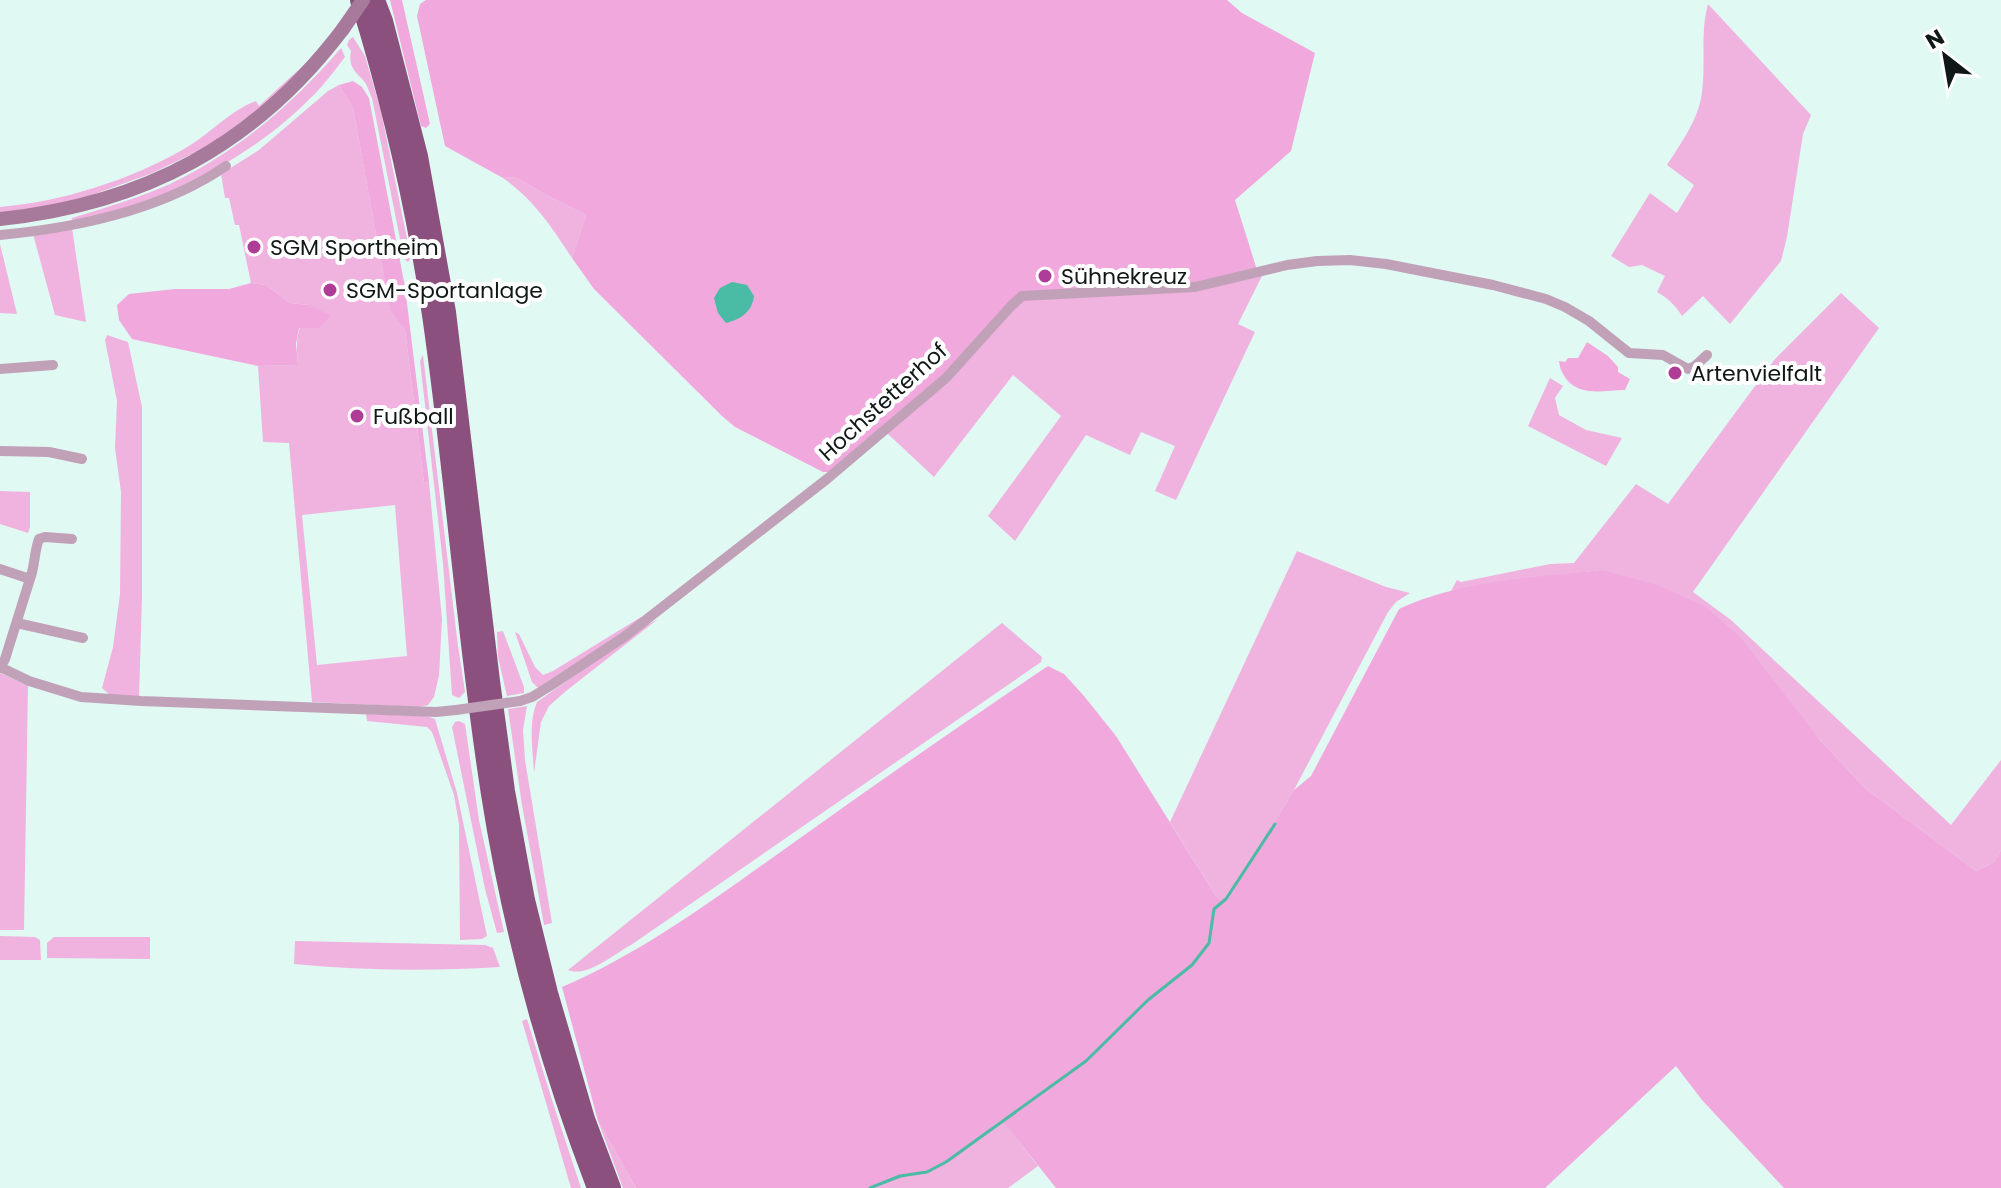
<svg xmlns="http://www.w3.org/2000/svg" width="2001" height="1188" font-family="Poppins,sans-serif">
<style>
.green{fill:#f0b2df;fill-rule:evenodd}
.forest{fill:#f0a8dd}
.water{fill:#4abba4}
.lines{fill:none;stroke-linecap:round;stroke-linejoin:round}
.stream{stroke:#4abba4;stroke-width:3}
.minor{stroke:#c1a1b8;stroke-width:10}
.secondary{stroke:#a77a9b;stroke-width:14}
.trunk{stroke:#8b507d;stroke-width:18}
.minor-bridge{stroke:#c1a1b8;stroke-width:10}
.secondary-bridge{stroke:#a77a9b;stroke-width:14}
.poi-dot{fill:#ae3d98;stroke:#fff;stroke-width:3}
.labels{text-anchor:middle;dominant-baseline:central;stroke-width:8;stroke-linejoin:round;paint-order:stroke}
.poi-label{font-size:22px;fill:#0f1816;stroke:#fff;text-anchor:start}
.street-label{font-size:22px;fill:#0f1816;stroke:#fff}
</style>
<rect width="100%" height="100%" fill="#e1f9f3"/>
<!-- green -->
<path class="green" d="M1708,4l103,111 -8,19 -16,103 -6,24 -51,63 -27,-28 -21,20c-7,-11 -14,-18 -25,-24l8,-16 -23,-11 -13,2 -18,-11 39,-63 27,20 17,-28 -27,-20c14,-22 32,-46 35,-73 4,-30 -2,-59 6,-88z
M353,37l12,19 16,55 30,147 -3,4 -4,-3 -32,-161c-3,-6 -5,-14 -9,-18 -9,-9 -15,-15 -12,-29l-4,-6 2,-5z
M341,48l4,9c-8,10 -15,20 -23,29 -51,57 -125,99 -197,123 -17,6 -36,10 -54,15l1,-6c32,-10 67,-20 98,-34 67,-32 123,-80 171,-136z
M307,62l-34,37 -66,48 -57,27 -75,27 -75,14v-8c61,-5 130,-27 184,-58 25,-14 45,-38 72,-48l3,5z
M339,85l14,23 37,201 15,21 19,153 5,-1 13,137 -3,57 -5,21 -6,8 -10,2 -106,-5 -23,-259 -26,-1 -5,-76 40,-1c-3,-28 0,-35 11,-60l-19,-2 -24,-18 -15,-2 -12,-58h-4l-6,-27h-4l-4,-24 38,-24 69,-59zM395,505l12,151 -90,9 -15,-150z
M515,177l33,19 38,19 -14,43c-21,-32 -37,-57 -69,-80z
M72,228l14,94 -31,-7 -22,-81z
M0,244l17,70 -17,-1z
M1263,274l-25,50 17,8 -79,168 -21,-9 20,-45 -34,-14 -11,23 -44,-20 -71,106 -27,-25 73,-100 -48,-41 -79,102 -47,-44 132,-131 14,-4z
M1841,293l38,35 -186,264 38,28 220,205 50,-65v90l-7,12 -18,9 -110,-82 -47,-50 -218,-169 -92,11 -58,10 6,-11 4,2 89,-18 24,-1 62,-79 32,20 107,-145z
M107,335l21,7 14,65v189l-3,102 -28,-2 -9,-8 11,-41 7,-53 1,-102 -6,-44 2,-47 -12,-61z
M423,355l35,291 7,46 -6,6 -7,-3 -9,-132 -23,-202z
M1550,378l13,8 -8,12 4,17 27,15 36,8 -16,28 -78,-40z
M0,491l30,1v35l-2,6 -28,-9z
M1297,551l89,36 24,6 -14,9 -8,10 -94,178 -69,115 -9,-9 -46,-74z
M641,617l2,1 -99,70 -7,-1 -5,-5 -17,-50 4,2 16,33 8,8 10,-4z
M658,619l-92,72 -17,15 -8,16 -7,51c-1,-22 -6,-50 3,-71l108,-76z
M1002,623l40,34 -1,5 -410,283c-17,9 -44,33 -63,25z
M503,631l21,56v6l-17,3 -9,-39 -1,-25z
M0,673l28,13 -4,244h-24z
M527,706l-4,24 2,30 27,163 -8,2 -22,-120 -14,-96z
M366,714l60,2 9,3 22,74 30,143 -5,3 -22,1 -1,-116 -5,-29 -22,-63 -5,-5 -60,-6z
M459,721l6,3 14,96 25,112 -7,1 -12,-44 -33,-162 3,-5z
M0,936l35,1 5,3 1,20h-41z
M54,937h96v22l-103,-1v-15z
M295,941l190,4 8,3 7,19c-68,4 -138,4 -206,-3z
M527,1019l24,78 30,91h-10l-49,-167z
M1001,1118l37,48 -30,22h-133l79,-27z
M598,1121l38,67h-13z"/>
<!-- forest -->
<path class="forest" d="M390,0h12l28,124 -4,4 -5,-2z
M426,0h801l15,13 73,40 -24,98 -56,49 22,70 -62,13 -174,9 -81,87 -112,93h-5l-88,-45 -13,-11 -128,-127 -22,-31 14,-43 -38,-19 -33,-19 -12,1 -58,-32 -28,-130 3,-12z
M353,81l9,6 7,11 36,189 24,195 -5,1 -19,-153 -15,-20 -37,-202 -14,-23z
M251,283l15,2 24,18 19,2 22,11 -12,12h-20l-3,16 2,21 -40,1 -126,-27 -13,-19 -2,-15 12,-11 46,-5h54z
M1587,342l21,14 10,11v5l12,7 -5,11c-20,0 -43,7 -58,-10 -5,-7 -7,-11 -8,-19l6,1 3,-4h10z
M1601,570l56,15 49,22 34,30 79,102 47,50 110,82 18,-9 7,-12v338h-217l-82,-88 -26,-34 -131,122h-489l-55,-69 -47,42 -79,27h-239l-38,-67 -36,-134c85,-36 166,-98 241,-151 81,-58 162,-114 245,-170l16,8 20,22 32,40 100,160 9,8 69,-114 17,-14 88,-167c61,-29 135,-31 202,-39z"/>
<!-- water -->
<path class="water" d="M732,282l15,3 7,11c-2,16 -13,23 -28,27l-8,-10 -4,-15 6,-10z"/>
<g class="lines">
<!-- stream -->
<path class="stream" d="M870,1188l30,-12 27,-4 19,-10 140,-101 62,-61 44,-35 17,-22 5,-34 12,-10 49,-75"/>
<!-- minor -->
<path class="minor" d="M0,235c75,-7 162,-25 226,-69
M0,369l53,-4
M0,451l49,1 33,7
M0,569l30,10 -25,80 -5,9
M30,579c5,-13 4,-27 9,-40l6,-2 27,2
M17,623l66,15
M0,667l29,14 52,16 60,4 295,11 20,-2
M520,701l12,-4 18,-11 74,-49 203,-158 119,-101 65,-72 11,-10 173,-9 92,-22 30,-4 33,-1 36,4 107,21 53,14 19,8 24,14 40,32 34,2 25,14 7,-3 12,-11"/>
<!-- secondary -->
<path class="secondary" d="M0,219c144,-15 255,-74 343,-190"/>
<!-- trunk -->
<path class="trunk" d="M359,0c32,103 56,208 72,315 23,159 34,320 59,479 21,134 57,267 106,394
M376,0l8,21 35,135 28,156 44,369 15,110 20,109 23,93 37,126 26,69"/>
<!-- minor-bridge -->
<path class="minor-bridge" d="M456,710l64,-9"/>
<!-- secondary-bridge -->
<path class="secondary-bridge" d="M343,29l20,-29"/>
</g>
<!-- markers -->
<g class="poi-dot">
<circle cx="254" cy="247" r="8"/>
<circle cx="1045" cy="276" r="8"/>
<circle cx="330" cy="290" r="8"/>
<circle cx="1675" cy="373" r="8"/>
<circle cx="357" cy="416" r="8"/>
</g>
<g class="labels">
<!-- poi labels -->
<g class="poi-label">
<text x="270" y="247">SGM Sportheim</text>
<text x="1061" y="276">Sühnekreuz</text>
<text x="346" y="290">SGM-Sportanlage</text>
<text x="1691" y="373">Artenvielfalt</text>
<text x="373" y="416">Fußball</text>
</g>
<!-- street labels -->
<g class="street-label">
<text transform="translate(883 402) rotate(-42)">Hochstetterhof</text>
</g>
</g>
<!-- north arrow -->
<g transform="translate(1945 56) rotate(329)" stroke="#ffffff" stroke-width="6" paint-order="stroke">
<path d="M0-6L14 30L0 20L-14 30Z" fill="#0f1816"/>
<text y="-12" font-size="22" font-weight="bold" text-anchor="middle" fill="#0f1816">N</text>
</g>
</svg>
